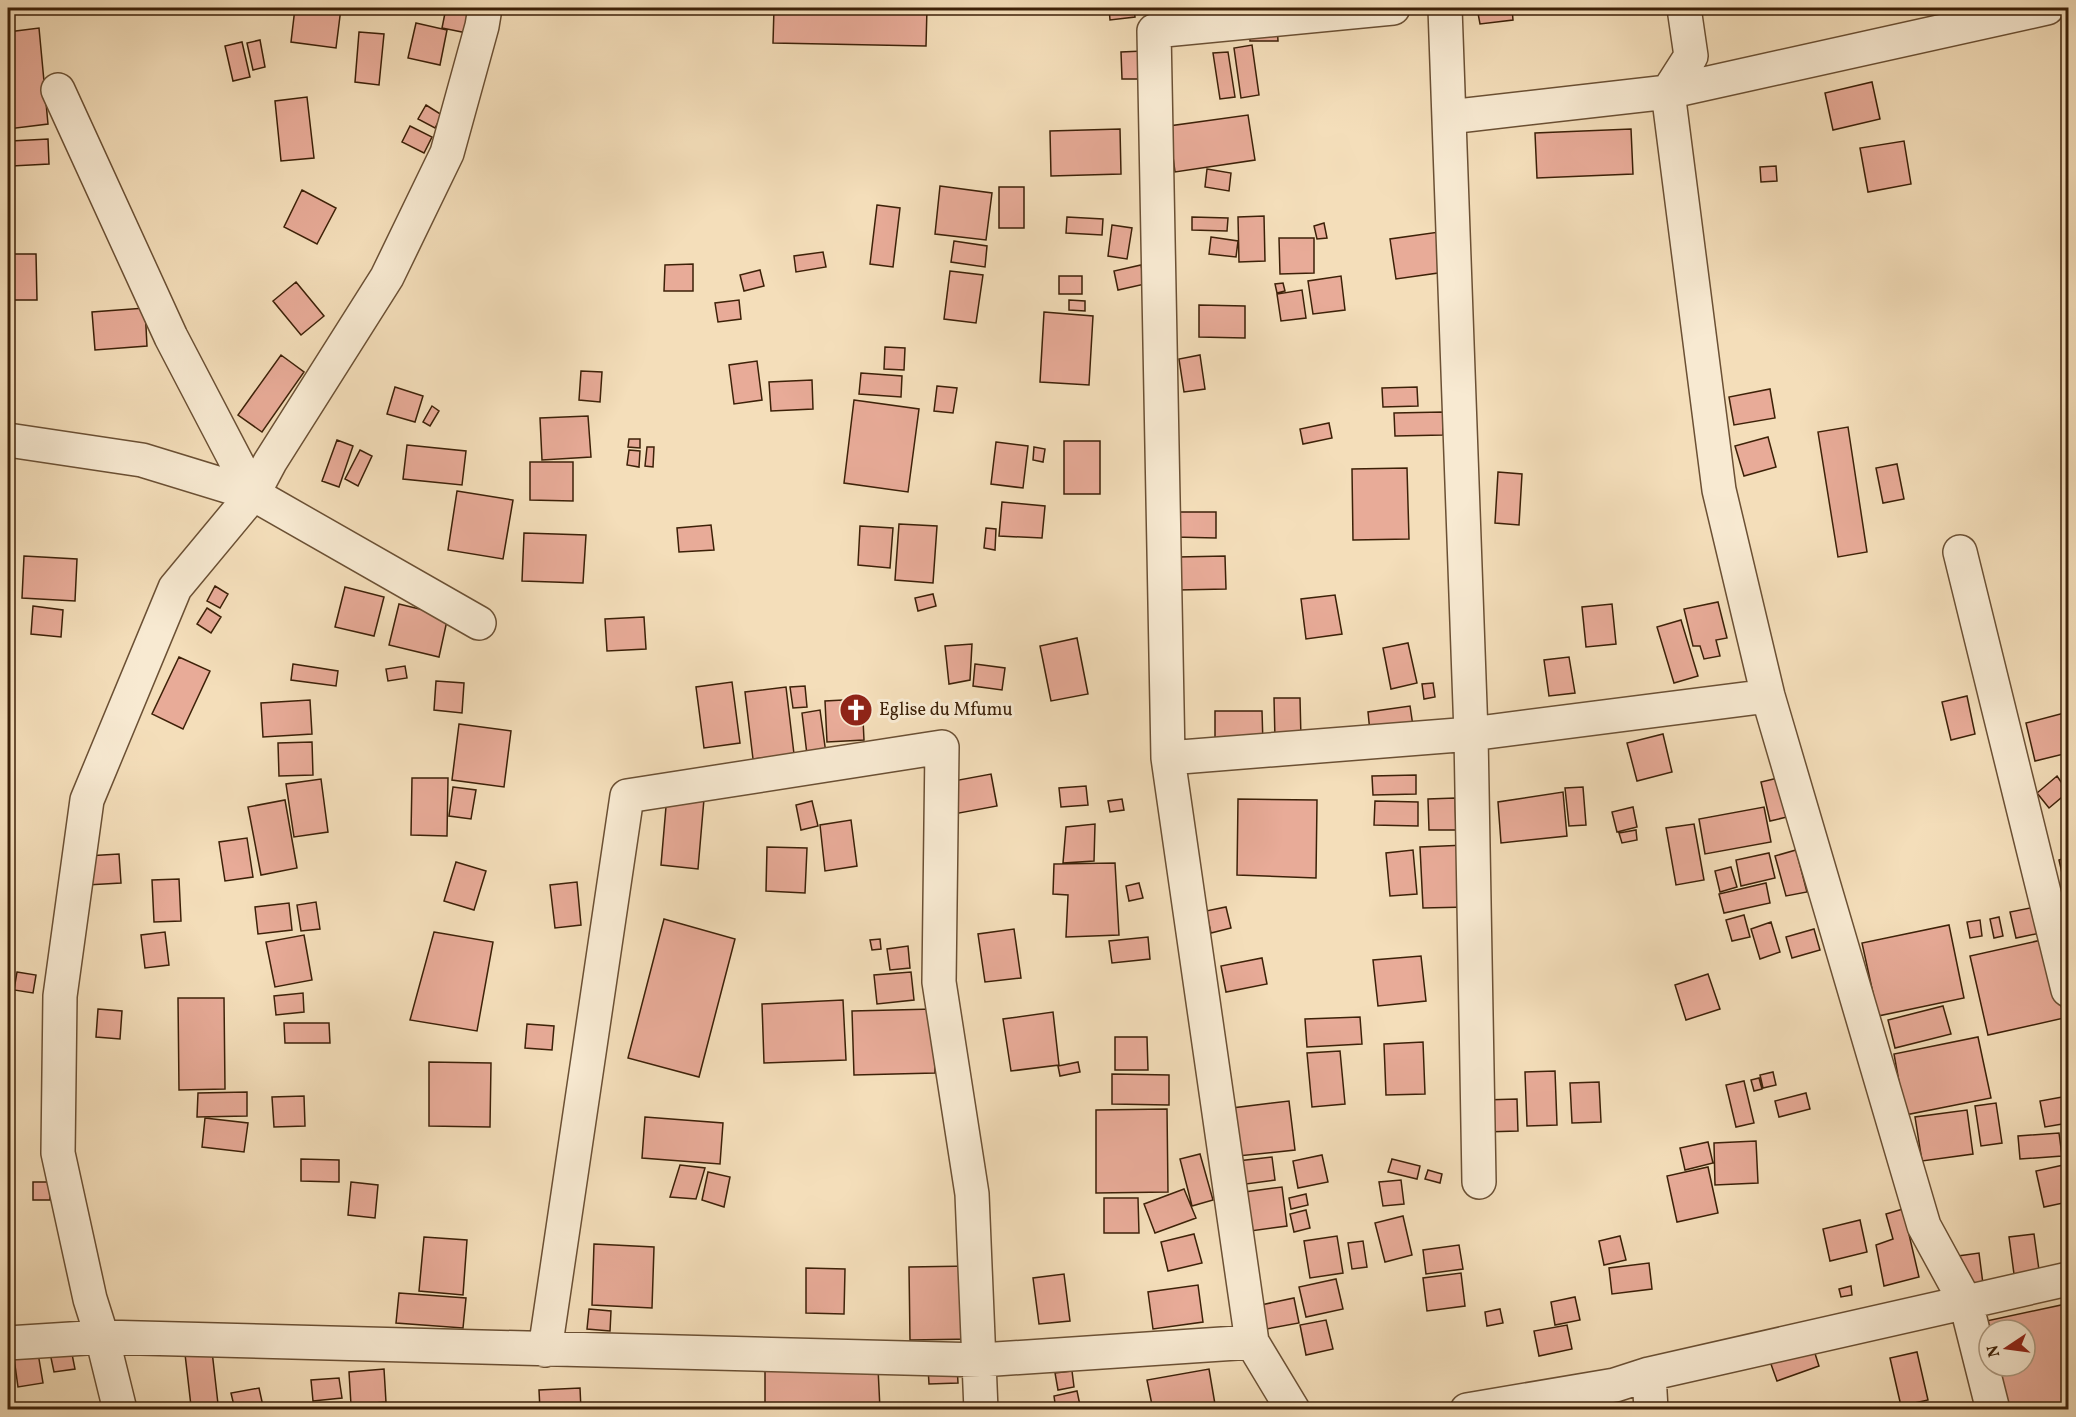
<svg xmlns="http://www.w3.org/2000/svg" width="2076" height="1417" font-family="Vollkorn,serif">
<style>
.building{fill:#e8ab98;stroke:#3d2108;stroke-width:1.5;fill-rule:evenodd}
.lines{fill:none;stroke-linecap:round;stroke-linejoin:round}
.minor-casing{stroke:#6b5034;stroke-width:36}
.minor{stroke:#f8ead2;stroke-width:33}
.labels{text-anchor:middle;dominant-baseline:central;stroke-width:6;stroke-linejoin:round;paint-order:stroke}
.poi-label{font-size:18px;fill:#3d2108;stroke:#f8ead2;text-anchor:start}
</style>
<rect width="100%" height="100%" fill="#f4deba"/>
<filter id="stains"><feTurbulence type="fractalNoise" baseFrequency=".00333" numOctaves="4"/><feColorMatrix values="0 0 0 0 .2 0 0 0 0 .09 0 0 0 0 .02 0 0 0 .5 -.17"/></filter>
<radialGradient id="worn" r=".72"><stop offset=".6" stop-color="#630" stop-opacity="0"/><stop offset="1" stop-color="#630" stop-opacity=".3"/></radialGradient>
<!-- building -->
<path class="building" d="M263,8h21l1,3 -22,2z
M295,8h46l-5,40 -45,-6z
M446,8h26l-5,25 -25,-5z
M774,8h153l-1,38 -153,-3z
M1109,8h25l1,9 -25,3z
M1477,8h35l1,12 -33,4z
M1517,8h21v2l-20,4z
M416,23l31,7 -7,35 -32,-7z
M1249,25h28l1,16h-28z
M39,28l9,96 -40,5v-97z
M359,32l25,2 -5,51 -24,-3z
M260,40l5,27 -12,3 -6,-27z
M242,42l8,35 -17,4 -8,-35z
M1252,45l7,50 -18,3 -7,-50z
M1143,51v28h-21l-1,-27z
M1228,52l7,45 -15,2 -7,-46z
M1872,82l8,37 -47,11 -8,-37z
M307,97l7,61 -33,3 -6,-60z
M426,105l16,10 -7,13 -17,-9z
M1248,115l7,45 -80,12 -6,-46z
M410,126l22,11 -8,16 -22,-11z
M1120,129l1,45 -70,2 -1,-45z
M1631,129l2,45 -96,4 -2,-45z
M48,139l1,25 -37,2 -1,-25z
M1904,141l7,43 -43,8 -8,-44z
M1776,166l1,15 -16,1 -1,-15z
M1207,169l24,4 -2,18 -24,-4z
M940,186l52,7 -6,47 -51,-6z
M999,187h25v41h-25z
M302,190l34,18 -19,36 -33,-17z
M877,205l23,3 -7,59 -23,-3z
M1264,216l1,45 -26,1 -1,-45z
M1067,217l36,2 -1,16 -36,-2z
M1192,217l36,1 -1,13 -35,-1z
M1324,223l3,15 -10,1 -3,-13z
M1112,225l20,3 -5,31 -19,-3z
M1439,232l6,40 -49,7 -6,-40z
M1211,237l27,4 -2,16 -27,-3z
M1279,238h35v35l-34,1z
M954,241l33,5 -2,21 -34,-5z
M823,252l3,15 -30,5 -2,-16z
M8,254h28l1,46h-29z
M693,264v27h-29l1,-26z
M1141,265l4,19 -27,6 -4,-19z
M760,270l4,16 -20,5 -4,-16z
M950,271l33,4 -7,48 -32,-4z
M1059,276h23v18h-23z
M1341,276l4,34 -32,4 -5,-33z
M296,282l28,34 -23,19 -28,-34z
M1283,283l2,8 -8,2 -2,-9z
M1302,290l4,28 -25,3 -4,-27z
M739,300l2,19 -23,3 -3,-19z
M1069,300l16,1v10l-16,-1z
M1199,305l46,1v32l-46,-1z
M145,308l2,38 -52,4 -3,-38z
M1044,312l49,4 -4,69 -49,-3z
M885,347l20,1 -1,22 -20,-1z
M281,355l23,17 -42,60 -24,-17z
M1200,355l5,34 -21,3 -5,-33z
M757,361l5,39 -28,4 -5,-39z
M581,371l21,1 -2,30 -21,-2z
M861,373l41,3 -1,21 -42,-3z
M812,380l1,29 -42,2 -2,-29z
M937,386l20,2 -4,25 -19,-2z
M395,387l28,9 -8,26 -28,-8z
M1417,387l1,19 -35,1 -1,-19z
M1770,389l5,29 -41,7 -5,-28z
M854,400l65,9 -11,83 -64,-9z
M432,406l7,5 -9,15 -7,-4z
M1443,412v23l-48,1 -1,-23z
M588,416l3,41 -49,3 -2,-42z
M1329,423l3,15 -29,6 -3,-15z
M1848,427l19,125 -29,5 -20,-125z
M1768,437l8,30 -32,9 -9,-30z
M629,439h11v9l-12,-1z
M337,440l16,6 -14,41 -17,-6z
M1064,441h36v53h-36z
M996,442l32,4 -5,42 -32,-4z
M407,445l59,6 -4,34 -59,-6z
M647,447h7l-1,20 -8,-1z
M1034,447l11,2 -2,13 -10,-2z
M360,450l12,6 -14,30 -13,-7z
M629,450l11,1 -1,16 -12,-2z
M530,462h43v39l-43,-1z
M1897,464l7,35 -21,4 -7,-35z
M1407,468l2,71 -56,1 -1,-71z
M1498,472l24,2 -3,51 -24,-2z
M457,491l56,9 -10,59 -55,-9z
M1002,502l43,4 -3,32 -43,-2z
M1174,512h42v26l-42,-1z
M899,524l38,2 -4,57 -38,-3z
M711,525l3,25 -35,2 -2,-24z
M860,526l33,2 -3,40 -32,-3z
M986,528l10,1 -1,21 -11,-2z
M524,533l62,2 -3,48 -61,-2z
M24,556l53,3 -2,42 -53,-3z
M1225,556l1,33 -48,1v-33z
M215,586l13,8 -8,14 -13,-7z
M345,587l39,10 -10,39 -39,-9z
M933,594l3,12 -18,5 -3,-13z
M1335,595l7,39 -36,5 -5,-40z
M1718,602l9,36 -11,2 4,16 -16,3 -4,-13h-7l-9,-37z
M399,604l49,12 -9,41 -50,-12z
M1612,604l4,40 -30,3 -4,-40z
M33,606l30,4 -2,27 -30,-3z
M207,608l14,9 -10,16 -14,-9z
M644,617l2,32 -39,2 -2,-32z
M1681,620l17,56 -24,7 -17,-56z
M1077,638l11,56 -37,7 -11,-55z
M1408,643l9,40 -26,6 -8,-41z
M972,644l-2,36 -21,4 -4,-38z
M179,657l31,14 -27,58 -31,-15z
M1569,657l6,36 -26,3 -5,-36z
M293,664l45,7 -2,15 -45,-6z
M975,664l30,4 -3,22 -29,-4z
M405,666l2,12 -19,3 -2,-12z
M436,681l28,2 -2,30 -28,-3z
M732,682l8,61 -36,5 -8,-61z
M1433,683l2,14 -11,2 -2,-15z
M805,686l2,21 -14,1 -3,-21z
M786,687l8,67 -41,5 -8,-67z
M1967,696l8,38 -24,6 -9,-38z
M1274,698h26l1,41h-26z
M862,699l2,41 -37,2 -2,-41z
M310,700l2,34 -49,3 -2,-34z
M1410,706l3,20 -43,6 -2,-20z
M820,710l7,51 -19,2 -6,-50z
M1215,711h47l1,34h-48z
M2068,712v41l-33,8 -9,-38z
M459,724l52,7 -7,56 -52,-7z
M1663,734l9,38 -35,9 -10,-38z
M312,742l1,33 -34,1 -1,-33z
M991,774l6,32 -43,8 -6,-32z
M1416,775v19l-43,1 -1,-19z
M2057,776l11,16 -19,16 -12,-15z
M412,778h36l-1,58 -36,-1z
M1778,778l9,39 -17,4 -9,-39z
M321,779l7,53 -34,5 -8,-53z
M1086,786l2,19 -27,2 -2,-19z
M453,787l23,3 -5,29 -22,-3z
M1583,787l3,38 -17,1 -4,-38z
M1563,792l4,44 -66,7 -3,-41z
M667,795l37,4 -6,70 -37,-4z
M1455,798l1,32h-27l-1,-31z
M2068,798v21h-1l-5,-20z
M1122,799l2,11 -14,2 -2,-11z
M1238,799l79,1 -1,78 -79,-3z
M285,800l12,68 -36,7 -13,-68z
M812,801l6,25 -17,4 -5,-25z
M1375,801l43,1v24l-44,-1z
M1633,807l4,20 -20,5 -5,-20z
M1764,807l7,35 -66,12 -6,-35z
M851,820l6,46 -32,5 -5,-46z
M1095,824l-1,37 -31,2 3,-36z
M1694,824l10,56 -28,5 -10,-57z
M1636,830l1,10 -15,3 -3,-10z
M247,838l6,39 -28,4 -6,-39z
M1466,845l2,62 -45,1 -3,-61z
M767,847l40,1 -2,45 -39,-2z
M1413,850l4,44 -27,2 -4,-43z
M1796,850l11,42 -21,4 -11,-40z
M1769,853l6,25 -34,8 -5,-26z
M119,854l2,29 -34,2 -1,-29z
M2068,857v24l-4,1 -5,-22z
M456,862l30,9 -12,39 -30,-9z
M1115,863l4,72 -53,2 2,-42 -15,-1 1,-30z
M1731,867l6,20 -17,5 -5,-21z
M179,879l2,42 -27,1 -2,-42z
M577,882l4,43 -26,3 -5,-43z
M1139,883l4,15 -14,3 -3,-15z
M1766,883l4,20 -46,10 -5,-19z
M316,902l4,27 -19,2 -4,-26z
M289,903l3,27 -34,4 -3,-27z
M2045,905l5,26 -34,7 -6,-26z
M1226,907l5,21 -20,5 -5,-22z
M1744,915l6,22 -18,4 -6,-21z
M1999,917l4,19 -9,2 -4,-19z
M664,919l71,20 -36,138 -71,-19z
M1980,920l2,16 -12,2 -3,-16z
M1771,922l9,30 -20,7 -9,-30z
M1949,925l15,73 -86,18 -16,-73z
M1014,929l7,49 -36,4 -7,-48z
M1814,929l6,21 -28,8 -6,-21z
M165,932l4,33 -24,3 -4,-33z
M434,932l59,10 -16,89 -67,-11z
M304,935l8,45 -37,7 -9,-45z
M1148,937l2,22 -38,4 -3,-22z
M880,939l1,10 -9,1 -2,-10z
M2046,939l18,79 -76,17 -18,-79z
M908,946l2,22 -20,2 -3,-21z
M1421,956l5,45 -48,5 -5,-46z
M1262,958l5,26 -41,8 -5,-26z
M17,972l19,3 -3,18 -19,-3z
M911,972l3,28 -37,4 -3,-29z
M1708,974l12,35 -34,11 -11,-35z
M303,993l1,19 -28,3 -2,-19z
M178,998h46l1,91 -46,1z
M843,1000l3,60 -82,3 -2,-59z
M1943,1006l8,28 -56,14 -7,-28z
M98,1009l24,2 -2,28 -24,-2z
M934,1009l1,64 -81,2 -2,-64z
M1053,1012l6,53 -48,6 -8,-52z
M1360,1017l2,27 -55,3 -2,-28z
M284,1023h45l1,20h-45z
M527,1024l27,2 -2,24 -27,-2z
M1115,1037h32l1,33h-33z
M1978,1037l13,61 -86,17 -11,-61z
M1423,1042l2,52 -39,1 -2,-51z
M1340,1051l5,53 -33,3 -5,-54z
M429,1062l62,1 -1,64 -61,-1z
M1078,1062l2,10 -20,4 -2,-10z
M1555,1071l2,54 -30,1 -2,-54z
M1773,1072l3,13 -13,3 -3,-13z
M1112,1074l57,1v30l-57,-1z
M1759,1078l3,11 -8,2 -3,-11z
M1744,1081l10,42 -18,4 -10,-42z
M1599,1082l2,40 -29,1 -2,-40z
M247,1092v24l-50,1 1,-24z
M1806,1093l4,16 -31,8 -4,-16z
M304,1096l1,30 -31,1 -2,-30z
M2068,1096v27l-23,4 -5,-26z
M1517,1099l1,32 -34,1 -1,-32z
M1289,1101l6,49 -57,6 -6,-48z
M1996,1103l6,40 -21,3 -6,-40z
M1167,1109l1,83 -72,1v-83z
M1967,1110l6,44 -51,7 -7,-44z
M645,1117l78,6 -3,41 -78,-6z
M205,1118l43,5 -4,29 -42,-5z
M2059,1133l3,23 -42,3 -2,-23z
M1756,1141l2,42 -43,2 -1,-42z
M1708,1142l5,21 -28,7 -5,-22z
M1200,1154l13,46 -21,6 -12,-47z
M1322,1155l6,27 -30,6 -5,-27z
M1272,1157l3,23 -44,6 -2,-24z
M301,1159l38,1v22l-38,-1z
M1392,1159l28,7 -3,13 -29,-7z
M2068,1164v38l-24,5 -8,-36z
M680,1165l25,3 -9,31 -26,-2z
M1708,1167l10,46 -41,9 -10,-46z
M1428,1170l14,4 -2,9 -15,-4z
M708,1172l22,5 -6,30 -22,-7z
M1401,1180l3,24 -21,2 -4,-24z
M33,1182h17v18h-17z
M351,1182l27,3 -3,33 -27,-3z
M1282,1187l5,39 -51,7 -6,-39z
M1184,1189l12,29 -41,15 -11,-29z
M1306,1194l2,11 -17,4 -2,-11z
M1104,1198h34l1,35h-35z
M1903,1209l16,68 -35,9 -8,-41 17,-6 -7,-25z
M1306,1210l4,18 -16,4 -4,-18z
M1403,1216l9,39 -27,7 -10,-39z
M1860,1220l7,32 -37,9 -7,-32z
M1194,1234l8,29 -34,8 -7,-29z
M2034,1234l5,36 -25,4 -5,-37z
M1337,1236l6,37 -33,5 -6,-37z
M1620,1236l6,24 -22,5 -5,-24z
M424,1237l43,3 -4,55 -44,-4z
M1363,1241l4,26 -15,2 -4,-26z
M594,1244l60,3 -2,61 -60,-3z
M1459,1245l4,24 -37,5 -3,-24z
M1979,1253l4,31 -28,4 -4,-31z
M1649,1263l3,26 -40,5 -3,-26z
M971,1266l1,73 -62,1 -1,-73z
M806,1268l39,1 -1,45 -38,-1z
M1461,1273l4,33 -38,5 -4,-33z
M1064,1274l6,47 -31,3 -6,-46z
M1336,1279l7,30 -37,8 -7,-30z
M1198,1285l5,37 -50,7 -5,-37z
M1851,1286l1,9 -11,2 -2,-8z
M399,1293l67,5 -3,30 -67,-5z
M1575,1297l5,23 -25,5 -4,-23z
M1294,1298l5,25 -38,7 -5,-24z
M2066,1304l2,13v93h-73l-18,-87zM1989,1330h36v36h-36z
M589,1309l22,2 -1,20 -23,-2z
M1500,1309l3,14 -16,3 -2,-14z
M1326,1320l7,29 -27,6 -6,-30z
M1567,1325l5,24 -33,7 -5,-25z
M1810,1338l9,28 -42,15 -10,-28z
M71,1349l4,20 -21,3 -4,-19z
M212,1351l6,53 -27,2 -6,-52z
M1917,1352l11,48 -27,6 -11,-48z
M38,1353l5,30 -25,4 -4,-29z
M957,1366l1,17 -29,1 -1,-16z
M878,1368l2,41 -115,1v-39z
M384,1369l2,33 -35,3 -2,-33z
M1209,1369l7,41h-63l-6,-30z
M1072,1371l2,16 -16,3 -3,-17z
M339,1378l3,20 -29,3 -2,-21z
M259,1388l4,18 -28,4 -4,-17z
M580,1388l1,22h-41l-1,-20z
M1077,1391l4,19h-25l-2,-14z
M1597,1399l2,11h-64z"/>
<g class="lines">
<!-- minor casing -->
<g class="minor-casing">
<path id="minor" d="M1445,8l26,726 8,448
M1684,8l7,48 -23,36 51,398 49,206 156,530 42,77 27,107
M58,90l113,247 82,157 226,129
M1449,117l219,-25 379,-84
M8,440l134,20 111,34
M1960,552l108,438
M1168,758l303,-24 297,-38
M8,1343l94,-6 879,23 271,-18
M545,1350l82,-554 315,-49 -3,235 33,212 9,216
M1649,1374l2,36
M120,1410l-18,-73 -12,-38 -32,-146 2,-157 27,-196 88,-212 78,-94 17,-32 117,-185 60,-124 35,-127 3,-18
M1293,1410l-41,-68 -84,-584 -14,-727 239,-23
M1467,1410l148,-25 34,-11 419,-95"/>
</g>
<!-- minor -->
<use href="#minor" class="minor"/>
</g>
<!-- icons -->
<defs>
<g id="church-disc" transform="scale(1.725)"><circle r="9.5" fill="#8f2418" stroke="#f8ead2"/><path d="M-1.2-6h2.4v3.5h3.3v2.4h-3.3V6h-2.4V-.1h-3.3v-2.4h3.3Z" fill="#fff"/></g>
</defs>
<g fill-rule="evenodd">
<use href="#church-disc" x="856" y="710"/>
</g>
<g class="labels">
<!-- poi labels -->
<g class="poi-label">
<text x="879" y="710">Eglise du Mfumu</text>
</g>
</g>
<!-- margin -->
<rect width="2076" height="1417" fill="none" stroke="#f4deba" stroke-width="30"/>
<rect x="9" y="9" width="2058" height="1399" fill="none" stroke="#3d2108" stroke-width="3"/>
<rect x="15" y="15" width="2046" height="1387" fill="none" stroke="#3d2108" stroke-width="1.5"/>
<!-- north arrow -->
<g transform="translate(2007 1348) rotate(257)"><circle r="28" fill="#f8ead2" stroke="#ad9a81" stroke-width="1.5"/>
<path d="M0-4.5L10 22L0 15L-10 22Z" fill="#8f2418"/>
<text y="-9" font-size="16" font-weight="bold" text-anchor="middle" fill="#3d2108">N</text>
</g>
<rect width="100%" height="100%" filter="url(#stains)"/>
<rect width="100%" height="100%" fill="url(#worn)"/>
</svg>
